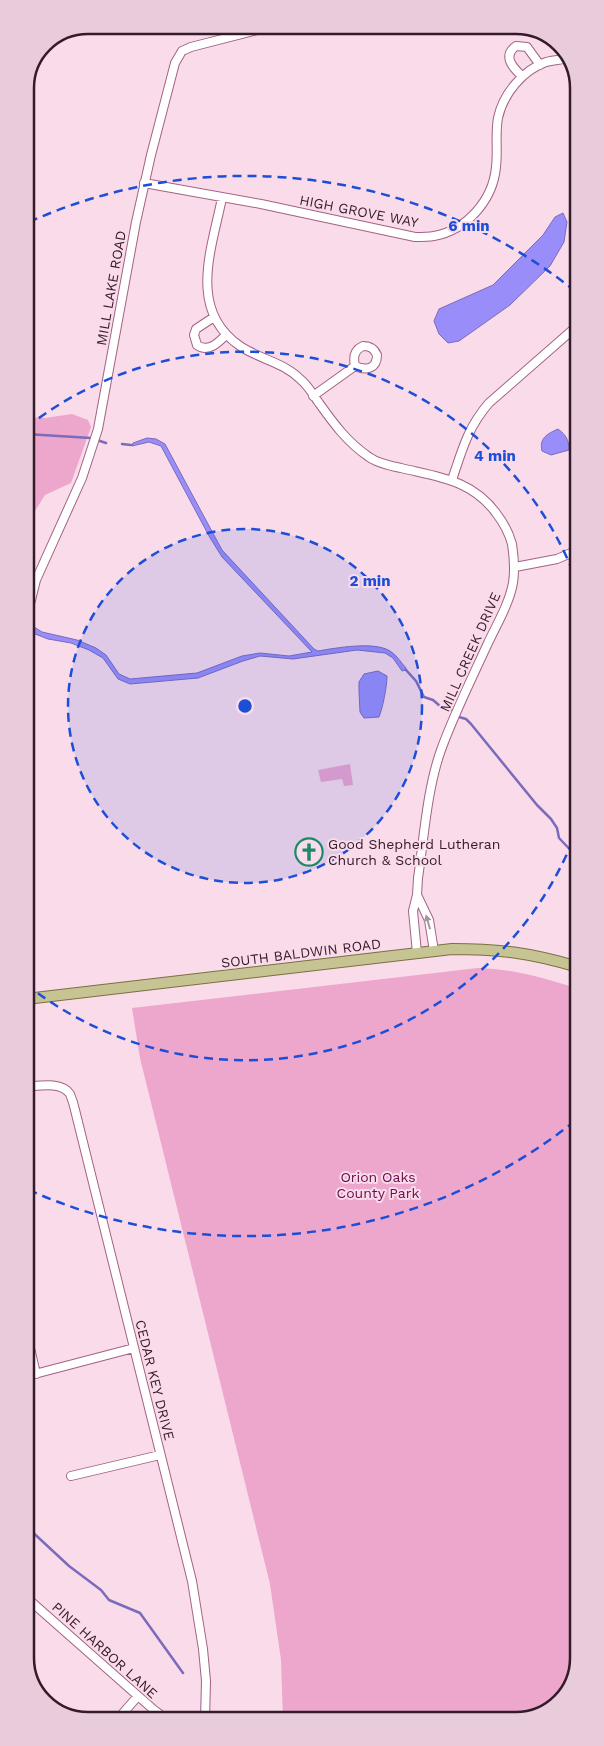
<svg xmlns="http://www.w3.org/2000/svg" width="604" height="1746" font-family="'Work Sans',sans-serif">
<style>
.green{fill:#eda6cc}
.water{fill:#998ef9;stroke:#7b6bbb}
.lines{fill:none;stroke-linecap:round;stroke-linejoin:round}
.stream{stroke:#7b6bbb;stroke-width:2.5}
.minor-casing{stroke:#a36286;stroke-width:10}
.major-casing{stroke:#7b6f40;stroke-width:12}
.minor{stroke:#fff;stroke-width:8}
.major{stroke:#c7c494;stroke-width:10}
.oneway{fill:#a4989f}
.ring{fill:none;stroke:#1d4ed8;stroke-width:2.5;stroke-dasharray:9 6}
.labels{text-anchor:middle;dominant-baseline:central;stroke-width:4;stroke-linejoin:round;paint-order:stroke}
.street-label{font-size:14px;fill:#351a29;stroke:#f9dbea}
.poi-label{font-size:14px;fill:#351a29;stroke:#f9dbea;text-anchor:start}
.park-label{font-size:14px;fill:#6e084d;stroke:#f9dbea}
.rim{fill:none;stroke:#351a29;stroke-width:2.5}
.centre{fill:#1d4ed8;stroke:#f9dbea;stroke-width:2.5}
.ring-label{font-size:15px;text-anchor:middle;font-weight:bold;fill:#1d4ed8;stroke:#f9dbea;stroke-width:4;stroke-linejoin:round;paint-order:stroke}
</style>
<rect width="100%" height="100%" fill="#f9dbea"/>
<!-- green -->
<path class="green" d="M72,414l16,6 3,7 -20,56 -26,12 -10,16 -9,34v-128l19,1z
M350,764l3,21 -9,1 -2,-7 -21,3 -3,-12z
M478,968c35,1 67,10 100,21l1,670 -13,38 -34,22 -249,1 -2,-60 -11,-76 -130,-526 -8,-50z"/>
<!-- water -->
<path class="water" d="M563,213l4,9 -3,20 -14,24 -40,39 -51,36 -11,2 -9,-9 -5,-13 5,-12 54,-24 50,-50 12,-18z
M558,429c8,6 11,11 11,21l-18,5 -9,-4c-3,-13 5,-17 16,-22z
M147,438l9,1 9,5 57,106 92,99 4,2c18,-3 56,-10 72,0 7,4 11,12 16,17v2l-4,1 -9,-13 -8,-5 -28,-3 -64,9 -33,-3 -17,5 -45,17 -68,6 -12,-5 -15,-21 -14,-8 -18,-7 -23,-4 -18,-7v-2l4,-3 8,5 35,8 19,8 10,7 13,19 11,5 67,-6 45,-17 18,-3 29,3 23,-4 -90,-95 -13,-21 -48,-90 -12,-4 -17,4 1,-3z
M378,671l9,5c0,10 -4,31 -8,41l-15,1 -4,-6 -1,-21v-9l5,-8z"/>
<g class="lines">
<!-- stream -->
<path class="stream" d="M26,434l65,4 15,5
M26,439v2
M122,444l9,1
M26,630h4
M406,670l10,11 8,16 9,3 7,6 12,4 7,7 7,2 5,5 66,81 14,14 6,9 2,10 19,20
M27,1527l42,39 32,24 8,10 31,13 43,60"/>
<!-- minor casing -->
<g class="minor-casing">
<path id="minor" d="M522,76c-9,-8 -20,-20 -6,-30l11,1 13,18
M144,183l117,21 154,33c6,0 13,0 19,-1 33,-6 59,-36 62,-69 2,-16 -1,-33 2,-49 5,-24 25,-48 48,-56 7,-2 15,-2 23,-4
M222,198c-10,50 -35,112 18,148 19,13 43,16 60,33 8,6 13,16 19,24 15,21 28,39 50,54 8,6 22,9 32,11 38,9 71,12 95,45 7,9 13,20 16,31 2,13 3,26 1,39 -4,21 -16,41 -25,60 -16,35 -34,71 -47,107 -14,39 -17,88 -23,128l-1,17 -4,16 4,42
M214,317l-18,12 -2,6 3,10c11,8 21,-2 29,-10
M363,346c7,0 11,2 14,9 0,14 -11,16 -22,11 -2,-9 -1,-16 8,-20z
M313,396l42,-30
M452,480c10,-30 16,-53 37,-77l88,-77
M515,567l42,-8 21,-9
M26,620l10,-40 46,-102 16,-49 38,-207 15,-67 24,-92 7,-12 9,-4 86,-22
M417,895l12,25 5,31
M26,1087c13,-1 35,-6 44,7 2,5 4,11 5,16l117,471 11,68 3,32 -1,39
M27,1335l9,39
M27,1376l107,-28
M71,1476l89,-21
M27,1598l127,112 14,10
M116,1721l22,-25"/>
</g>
<!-- major casing -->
<g class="major-casing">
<path id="major" d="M26,999l426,-50c48,0 80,4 126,18"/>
</g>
<!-- minor -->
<use href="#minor" class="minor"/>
<!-- major -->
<use href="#major" class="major"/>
</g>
<!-- one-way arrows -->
<defs><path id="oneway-solid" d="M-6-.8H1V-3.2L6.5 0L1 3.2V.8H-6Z" transform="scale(1.25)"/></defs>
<use class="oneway" href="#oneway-solid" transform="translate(428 922) rotate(-106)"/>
<!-- distance rings -->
<circle cx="245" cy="706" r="177" fill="#1d4ed8" fill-opacity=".12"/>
<g class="ring">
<circle cx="245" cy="706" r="177"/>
<path d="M578 827A354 354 0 0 1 27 985M27 427A354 354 0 0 1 577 582"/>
<path d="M575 1121A530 530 0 0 1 29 1190M29 222A530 530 0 0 1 575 291"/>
</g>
<!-- icons -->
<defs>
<g id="church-ring" transform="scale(1.4375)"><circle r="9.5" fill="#f9dbea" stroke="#1b8866" stroke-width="1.5"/><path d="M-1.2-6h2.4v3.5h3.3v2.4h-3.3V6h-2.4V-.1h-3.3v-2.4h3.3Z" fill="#1b8866"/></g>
</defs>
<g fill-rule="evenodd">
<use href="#church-ring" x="309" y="852"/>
</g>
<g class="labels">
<!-- street labels -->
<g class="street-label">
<text transform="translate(359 211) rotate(11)">HIGH GROVE WAY</text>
<text transform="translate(111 288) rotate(-80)">MILL LAKE ROAD</text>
<text transform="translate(470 652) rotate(-66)">MILL CREEK DRIVE</text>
<text transform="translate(301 953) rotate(-7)">SOUTH BALDWIN ROAD</text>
<text transform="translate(155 1380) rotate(76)">CEDAR KEY DRIVE</text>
<text transform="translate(105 1650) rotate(42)">PINE HARBOR LANE</text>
</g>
<!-- poi labels -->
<g class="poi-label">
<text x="328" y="844">Good Shepherd Lutheran<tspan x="328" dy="16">Church &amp; School</tspan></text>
</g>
<!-- park labels -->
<g class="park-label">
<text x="378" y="1177">Orion Oaks<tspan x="378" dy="16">County Park</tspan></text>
</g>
</g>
<!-- crop -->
<path d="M0 0H604V1746H0ZM88 34H516A54 54 0 0 1 570 88V1658A54 54 0 0 1 516 1712H88A54 54 0 0 1 34 1658V88A54 54 0 0 1 88 34Z" fill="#e9ccdb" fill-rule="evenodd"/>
<path class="rim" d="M88 34H516A54 54 0 0 1 570 88V1658A54 54 0 0 1 516 1712H88A54 54 0 0 1 34 1658V88A54 54 0 0 1 88 34Z"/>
<circle cx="245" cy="706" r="8" class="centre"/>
<g class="ring-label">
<text x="469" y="231">6 min</text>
<text x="495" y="461">4 min</text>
<text x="370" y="586">2 min</text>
</g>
</svg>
